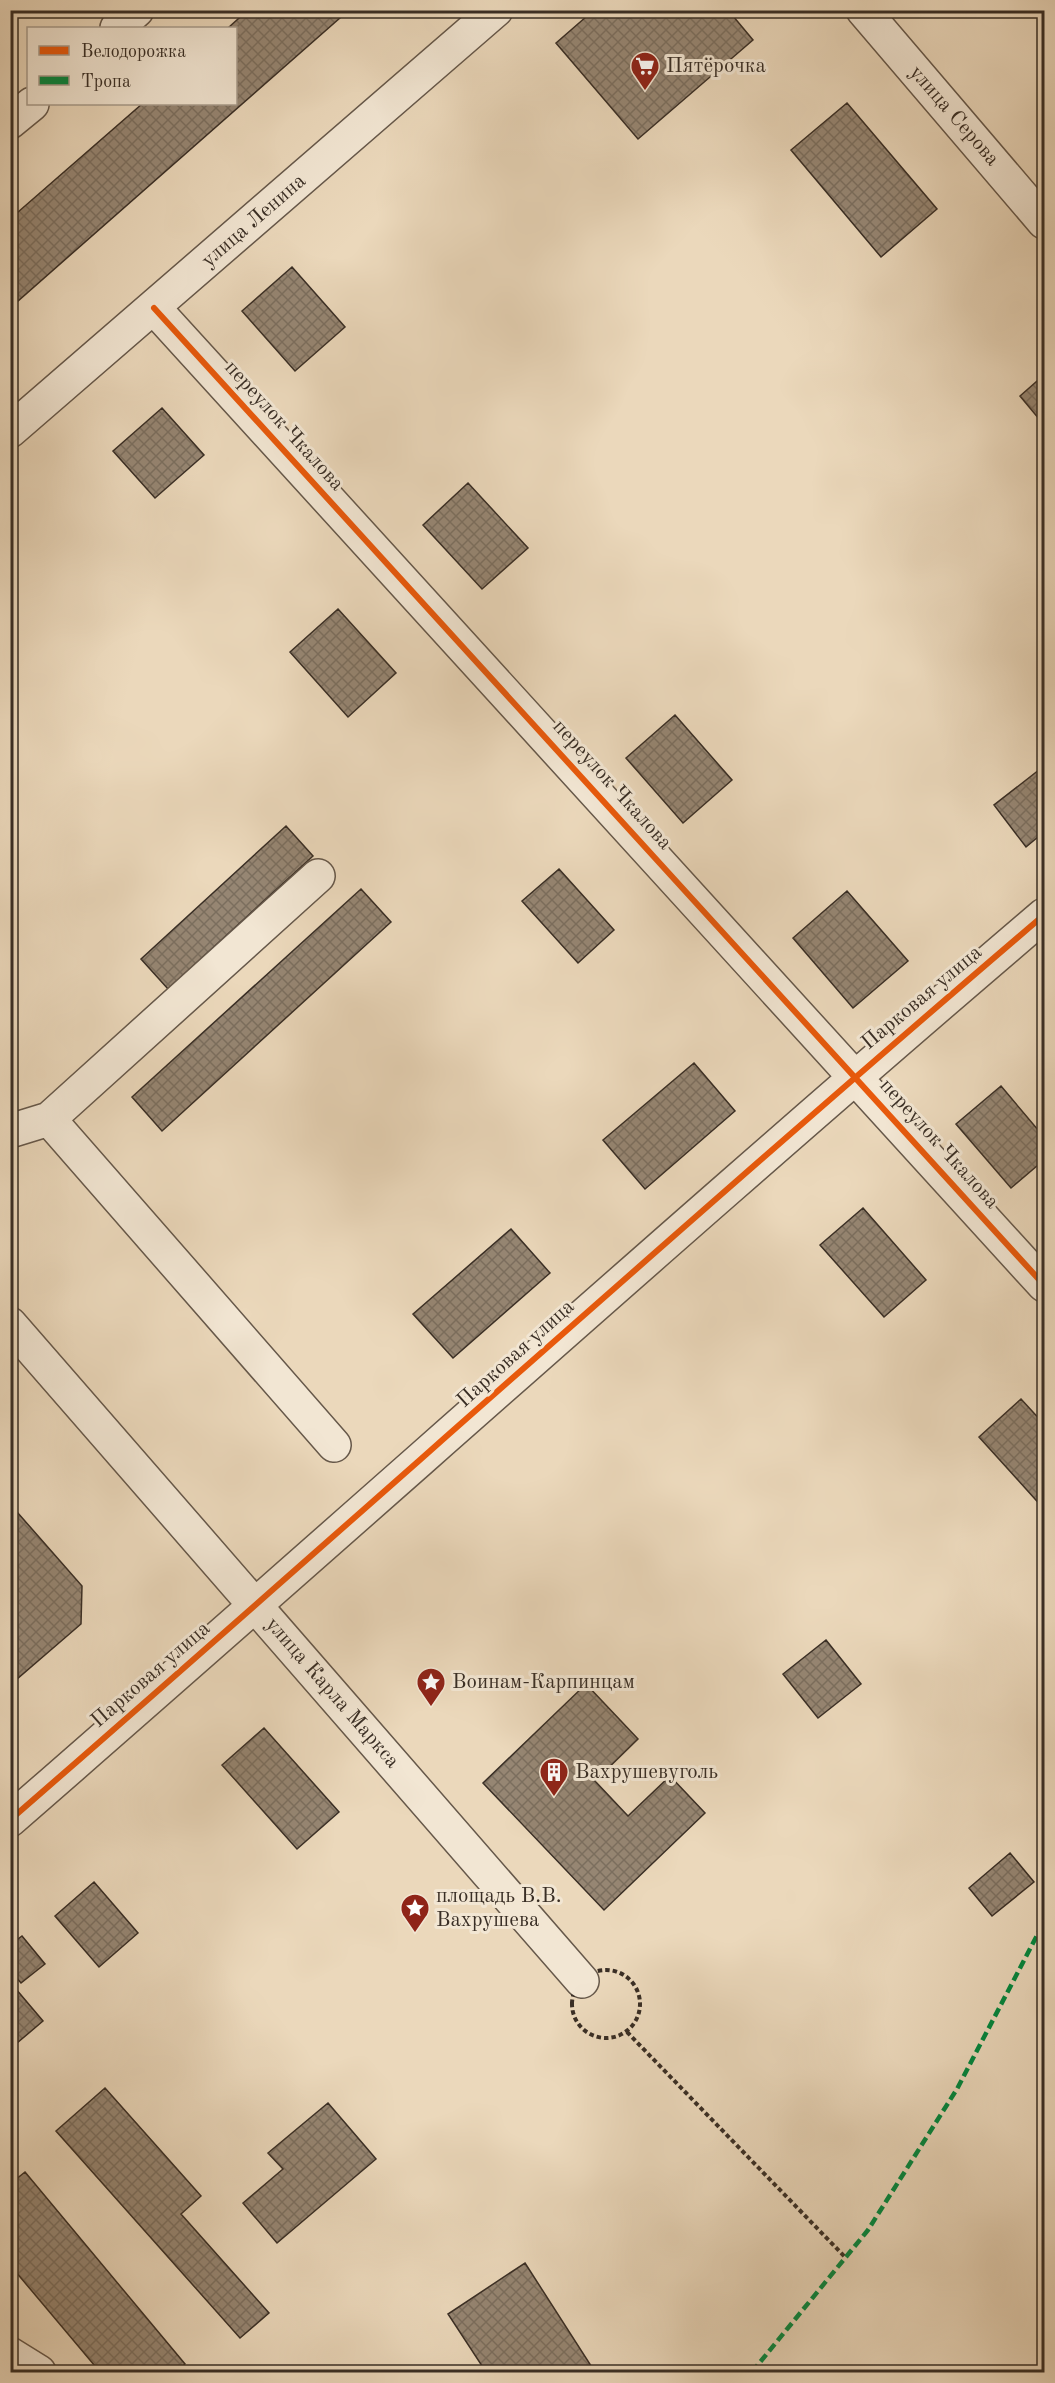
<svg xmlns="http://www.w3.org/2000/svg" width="1055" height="2383" font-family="'Old Standard TT',serif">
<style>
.building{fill:url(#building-cross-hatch);stroke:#392e25;stroke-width:1.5}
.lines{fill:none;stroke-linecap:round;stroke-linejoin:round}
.minor-casing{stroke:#66584a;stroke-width:36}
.path{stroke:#392e25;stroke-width:4;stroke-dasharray:4.5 3;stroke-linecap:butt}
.minor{stroke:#f2e6d3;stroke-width:33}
.quiet{stroke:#00873e;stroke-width:4.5;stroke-dasharray:9 4.5;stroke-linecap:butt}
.cycleway-casing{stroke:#f2e6d3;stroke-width:10}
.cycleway{stroke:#e8590c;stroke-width:6}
.labels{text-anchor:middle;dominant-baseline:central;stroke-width:6;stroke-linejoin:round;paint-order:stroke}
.poi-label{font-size:21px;fill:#392e25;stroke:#f2e6d3;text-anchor:start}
.street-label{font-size:21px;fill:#392e25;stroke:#f2e6d3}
</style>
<defs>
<pattern id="building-cross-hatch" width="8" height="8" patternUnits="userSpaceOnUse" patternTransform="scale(1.5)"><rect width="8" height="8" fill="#968673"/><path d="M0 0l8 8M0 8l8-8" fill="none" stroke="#7b6e5e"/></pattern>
</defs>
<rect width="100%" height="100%" fill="#ebd8bb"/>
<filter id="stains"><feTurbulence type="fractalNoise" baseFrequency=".00333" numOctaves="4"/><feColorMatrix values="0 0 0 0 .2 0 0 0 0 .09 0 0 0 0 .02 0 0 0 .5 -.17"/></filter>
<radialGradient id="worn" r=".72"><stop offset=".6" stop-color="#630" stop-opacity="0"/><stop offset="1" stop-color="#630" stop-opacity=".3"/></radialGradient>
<!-- building -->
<path class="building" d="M248,10h101l-339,298v-89l132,-115h94v-76h-8z
M594,10h134l25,30 -115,99 -82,-96z
M847,103l90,106 -56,48 -90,-107z
M292,267l53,60 -50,44 -53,-60z
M1044,375v50l-24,-29z
M162,408l42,47 -49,43 -42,-47z
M468,483l60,65 -46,41 -59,-64z
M338,609l58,64 -48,44 -58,-65z
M675,715l57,65 -49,43 -57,-65z
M1044,766v66l-18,15 -32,-42z
M286,826l27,30 -145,133 -27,-30z
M559,869l55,61 -36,33 -56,-62z
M361,889l30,33 -229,209 -30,-34z
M847,891l61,70 -55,47 -60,-70z
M694,1063l41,48 -90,78 -42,-49z
M1001,1086l43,51v23l-33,28 -55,-64z
M863,1208l63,72 -42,37 -64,-72z
M511,1229l39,44 -97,85 -40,-44z
M1021,1399l23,25v85l-65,-72z
M10,1504l72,82 -1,38 -71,61z
M826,1640l35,44 -43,34 -35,-44z
M586,1684l52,55 -43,42 33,35 42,-40 35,37 -101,97 -121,-127z
M264,1728l75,84 -42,37 -75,-84z
M1010,1853l24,29 -42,34 -23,-28z
M94,1882l44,51 -39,34 -44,-51z
M22,1936l23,28 -24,19 -11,-13v-25z
M10,1982l33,39 -33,28z
M105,2088l96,108 -20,18 88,99 -29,25 -184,-207z
M328,2103l48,56 -99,84 -34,-40 40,-34 -15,-16z
M25,2172l160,192 -10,8h-75l-90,-107v-81z
M525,2263l70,109h-109l-38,-58z"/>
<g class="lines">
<!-- minor casing -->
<g class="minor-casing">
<path id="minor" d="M863,10l181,212
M117,28l20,-18
M10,122l22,-18
M154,308l890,977
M10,431l486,-421
M49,1119l269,-243
M10,1131l39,-12 285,326
M10,1324l572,657
M10,1820c346,-301 686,-608 1034,-905
M10,2354l29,18"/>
</g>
<!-- path -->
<path class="path" d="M572 2004a34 34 0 1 1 68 0a34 34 0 1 1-68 0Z
M627,2032l218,225"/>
<!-- minor -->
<use href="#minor" class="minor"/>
<!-- quiet -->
<path class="quiet" d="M752,2372l116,-142 89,-141 87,-167"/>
<!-- cycleway casing -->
<g class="cycleway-casing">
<path id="cycleway" d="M154,308l890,977
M10,1820c346,-301 686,-608 1034,-905"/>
</g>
<!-- cycleway -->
<use href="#cycleway" class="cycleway"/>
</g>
<!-- icons -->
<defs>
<g id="supermarket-pin" transform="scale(1.5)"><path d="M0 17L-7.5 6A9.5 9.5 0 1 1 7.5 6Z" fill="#8f2418" stroke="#f2e6d3"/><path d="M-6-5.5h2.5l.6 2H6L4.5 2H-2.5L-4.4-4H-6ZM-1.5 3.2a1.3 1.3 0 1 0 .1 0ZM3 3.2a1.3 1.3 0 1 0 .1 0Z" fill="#fff"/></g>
<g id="sight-pin" transform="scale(1.5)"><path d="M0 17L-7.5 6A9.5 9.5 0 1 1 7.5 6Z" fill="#8f2418" stroke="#f2e6d3"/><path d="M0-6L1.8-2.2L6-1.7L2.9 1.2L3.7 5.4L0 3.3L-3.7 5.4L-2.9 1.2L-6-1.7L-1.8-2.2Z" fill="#fff"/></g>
<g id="building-pin" transform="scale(1.5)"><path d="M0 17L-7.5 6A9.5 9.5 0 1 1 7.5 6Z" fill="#8f2418" stroke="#f2e6d3"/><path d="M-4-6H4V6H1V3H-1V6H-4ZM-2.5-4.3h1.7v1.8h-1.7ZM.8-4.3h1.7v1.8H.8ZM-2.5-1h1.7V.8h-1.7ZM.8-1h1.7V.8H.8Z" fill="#fff"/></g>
</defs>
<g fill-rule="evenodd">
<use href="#supermarket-pin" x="645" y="66"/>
<use href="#sight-pin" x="431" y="1682"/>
<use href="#building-pin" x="554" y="1772"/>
<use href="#sight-pin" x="415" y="1908"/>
</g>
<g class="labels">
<!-- poi labels -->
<g class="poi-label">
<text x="666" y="66">Пятёрочка</text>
<text x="452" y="1682">Воинам-Карпинцам</text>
<text x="575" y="1772">Вахрушевуголь</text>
<text x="436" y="1896">площадь В.В.<tspan x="436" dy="24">Вахрушева</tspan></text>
</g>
<!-- street labels -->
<g class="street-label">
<text transform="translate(954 116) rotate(49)">улица Серова</text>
<text transform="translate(254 221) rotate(-41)">улица Ленина</text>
<text transform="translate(284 426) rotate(48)">переулок Чкалова</text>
<text transform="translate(612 785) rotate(48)">переулок Чкалова</text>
<text transform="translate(922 998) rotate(-40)">Парковая улица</text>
<text transform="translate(939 1144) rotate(48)">переулок Чкалова</text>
<text transform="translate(516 1354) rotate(-42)">Парковая улица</text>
<text transform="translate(151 1675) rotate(-41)">Парковая улица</text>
<text transform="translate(332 1693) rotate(49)">улица Карла Маркса</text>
</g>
</g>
<!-- margin -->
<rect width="1055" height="2383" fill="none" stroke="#ebd8bb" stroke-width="36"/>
<rect x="12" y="12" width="1031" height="2359" fill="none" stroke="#392e25" stroke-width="3"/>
<rect x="18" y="18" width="1019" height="2347" fill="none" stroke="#392e25" stroke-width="1.5"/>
<!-- legend -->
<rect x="27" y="27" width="210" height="78" fill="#f2e6d3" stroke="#a89c8d" stroke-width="1.5"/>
<rect x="39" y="46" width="30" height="9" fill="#e8590c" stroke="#a89c8d" stroke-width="1.5"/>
<text x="81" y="57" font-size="18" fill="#392e25">Велодорожка</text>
<rect x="39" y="76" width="30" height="9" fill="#00873e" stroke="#a89c8d" stroke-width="1.5"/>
<text x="81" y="87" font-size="18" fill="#392e25">Тропа</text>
<rect width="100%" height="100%" filter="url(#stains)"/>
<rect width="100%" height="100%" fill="url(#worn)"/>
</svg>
